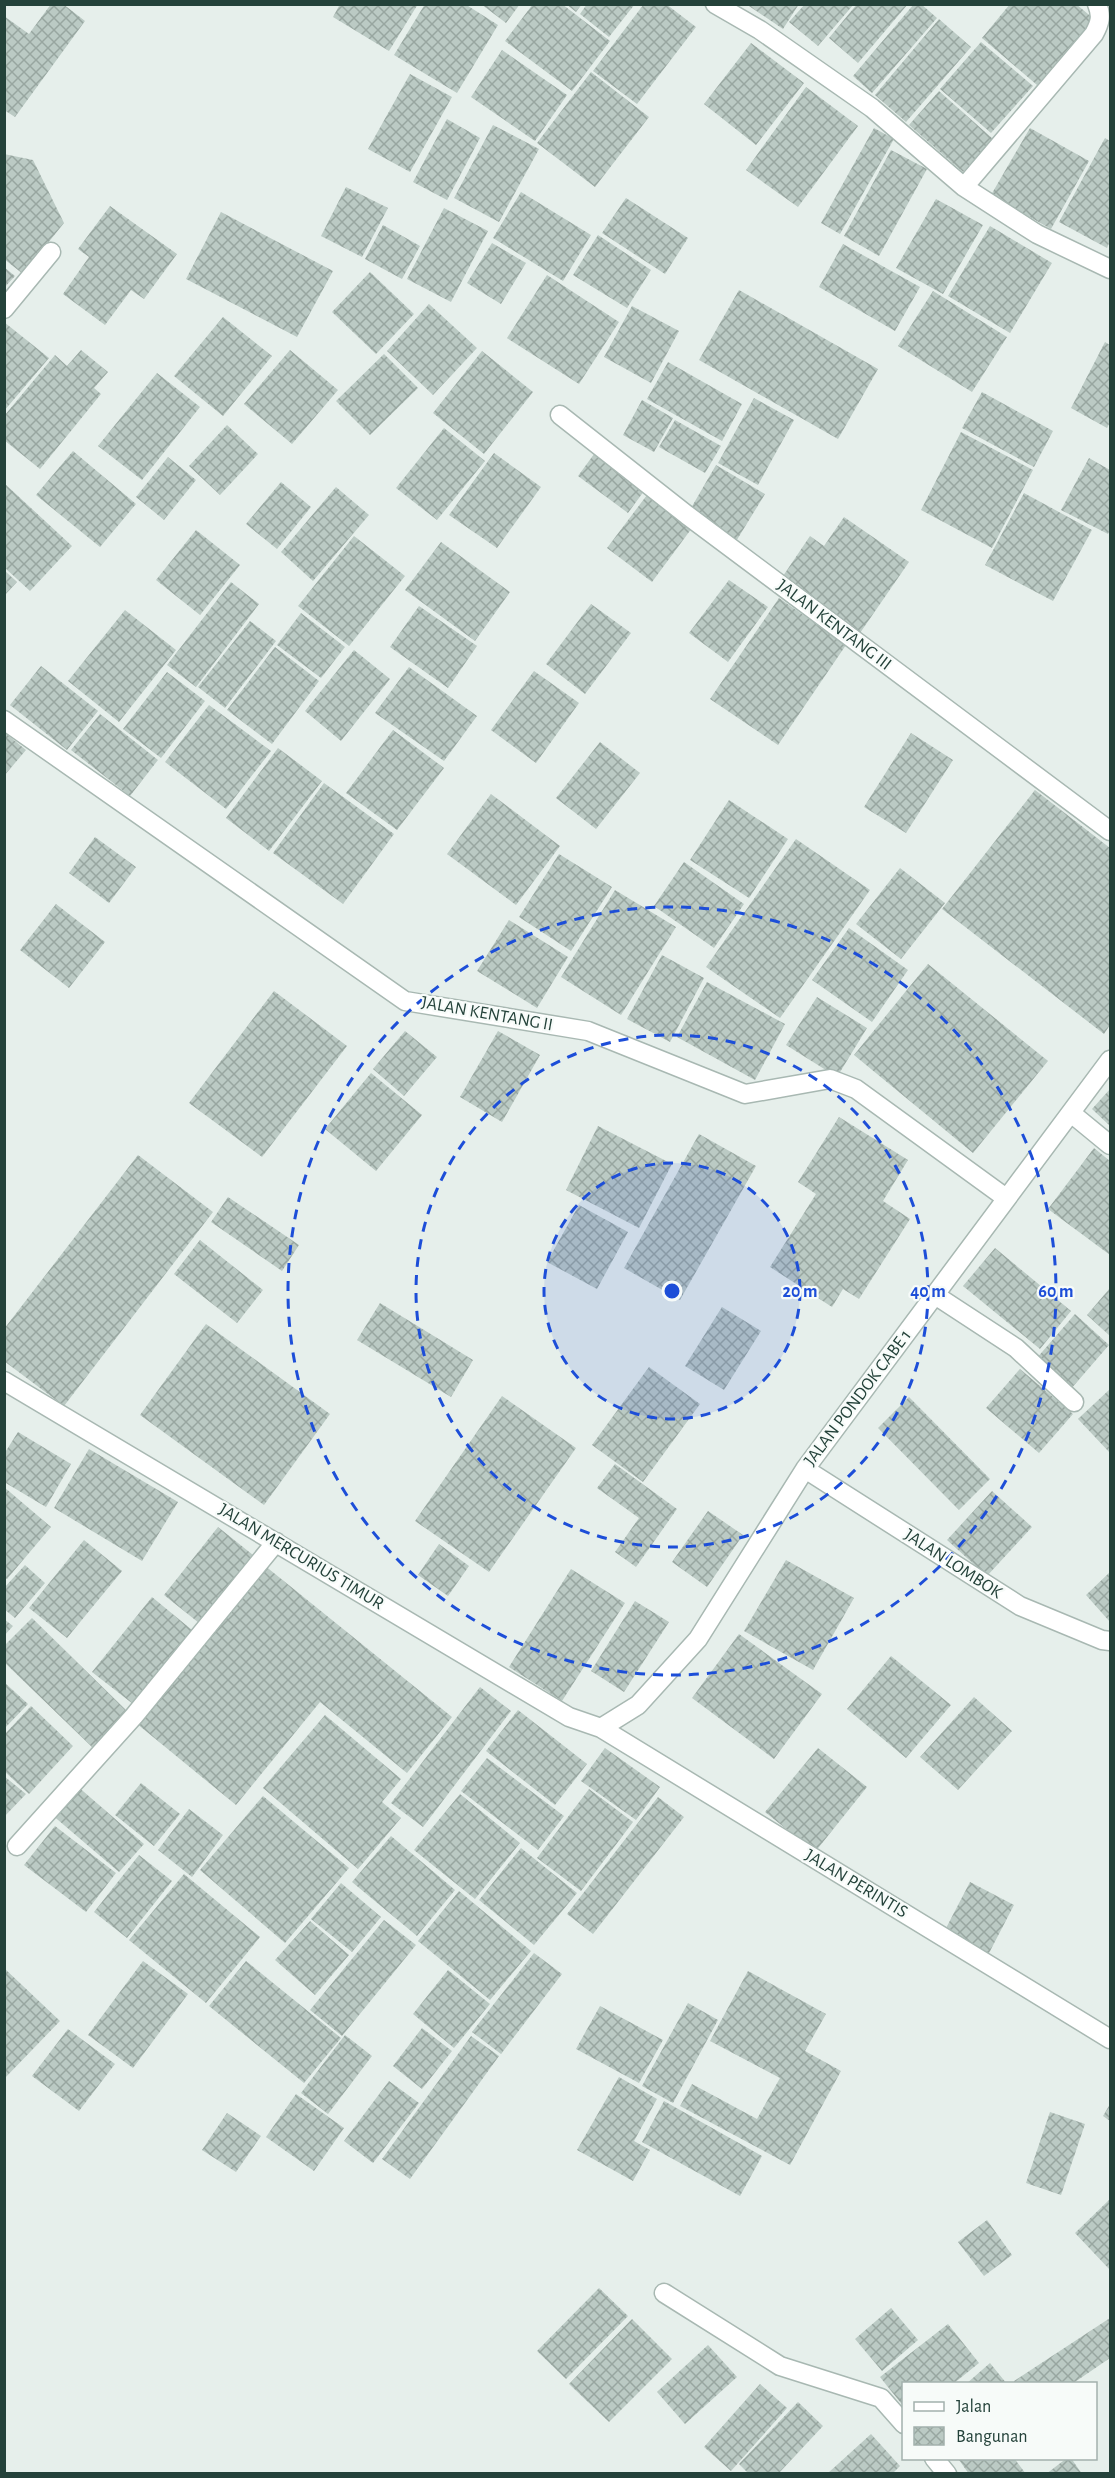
<svg xmlns="http://www.w3.org/2000/svg" width="1115" height="2478" font-family="'Alegreya Sans',sans-serif">
<style>
.building{fill:url(#building-cross-hatch)}
.lines{fill:none;stroke-linecap:round;stroke-linejoin:round}
.minor-casing{stroke:#a8b8b2;stroke-width:21}
.minor{stroke:#fff;stroke-width:18}
.ring{fill:none;stroke:#1d4ed8;stroke-width:3;stroke-dasharray:10 8}
.labels{text-anchor:middle;dominant-baseline:central;stroke-width:4.5;stroke-linejoin:round;paint-order:stroke}
.street-label{font-size:18px;fill:#24423a;stroke:#f7fbf9}
.centre{fill:#1d4ed8;stroke:#f7fbf9;stroke-width:3}
.ring-label{font-size:18px;text-anchor:middle;font-weight:bold;fill:#1d4ed8;stroke:#f7fbf9;stroke-width:4.5;stroke-linejoin:round;paint-order:stroke}
</style>
<defs>
<pattern id="building-cross-hatch" width="8" height="8" patternUnits="userSpaceOnUse" patternTransform="scale(1.5)"><rect width="8" height="8" fill="#bbcac4"/><path d="M0 0l8 8M0 8l8-8" fill="none" stroke="#98a6a0"/></pattern>
</defs>
<rect width="100%" height="100%" fill="#e6efeb"/>
<!-- building -->
<path class="building" d="M51,4h12l22,17 -70,96 -11,-7v-94l25,18z
M340,4h78l-29,47 -56,-34z
M425,4h40l33,21 -41,68 -63,-38z
M481,4h39l-14,19z
M533,4h29l48,37 -38,50 -67,-50z
M566,4h16l-6,8z
M587,4h48l-26,33 -29,-23z
M644,4h22l30,23 -59,77 -44,-33z
M746,4h53l-16,25z
M805,4h49l-36,42 -29,-24z
M857,4h51l-50,59 -29,-25z
M914,4h7l16,14 -65,75 -19,-17z
M1010,4h66l18,15 -57,66 -55,-47z
M939,19l32,28 -65,75 -31,-27z
M981,42l52,44 -42,47 -51,-44z
M751,43l53,40 -48,62 -52,-41z
M502,50l65,45 -32,46 -64,-44z
M591,72l58,45 -54,70 -58,-44z
M410,74l42,23 -42,75 -42,-23z
M806,87l52,39 -60,81 -52,-37z
M939,91l54,48 -30,33 -54,-47z
M447,119l33,19 -33,62 -34,-18z
M493,125l46,24 -40,73 -45,-24z
M874,128l20,11 -54,95 -19,-11z
M1030,128l59,33 -38,68 -60,-34z
M1105,138l5,3v100l-3,7 -48,-26z
M891,150l36,19 -48,87 -35,-20z
M4,154l29,6 31,63 -41,51 -19,-15z
M346,187l42,21 -26,49 -41,-21z
M521,192l70,43 -28,46 -70,-43z
M626,198l62,40 -23,36 -63,-41z
M936,199l47,26 -40,69 -47,-26z
M110,206l67,48 -33,45 -13,-9 -26,35 -42,-31 26,-37 -11,-8z
M444,208l44,23 -37,71 -44,-23z
M221,212l112,59 -36,66 -111,-58z
M383,225l37,21 -18,33 -37,-20z
M990,226l62,37 -42,70 -62,-37z
M598,235l53,35 -24,38 -54,-33z
M492,243l34,20 -25,41 -34,-21z
M843,244l77,43 -25,44 -76,-44z
M4,267l11,9 -11,12z
M370,272l44,42 -38,40 -44,-42z
M547,275l72,47 -40,62 -72,-46z
M739,290l139,79 -40,70 -139,-79z
M933,291l74,46 -35,55 -74,-46z
M429,304l48,44 -44,47 -46,-44z
M632,306l47,25 -28,52 -47,-26z
M223,317l49,39 -49,60 -49,-40z
M4,322l45,36 -45,53z
M1105,342l5,3v77l-3,6 -36,-20z
M81,350l27,22 -14,16 7,6 -61,75 -36,-29v-24l51,-61 12,11z
M290,350l48,40 -46,54 -48,-40z
M482,351l51,41 -49,62 -51,-41z
M384,354l34,34 -48,47 -34,-34z
M668,362l74,42 -20,37 -75,-42z
M157,373l43,34 -58,73 -44,-34z
M982,392l71,39 -19,36 -72,-39z
M754,398l40,22 -36,65 -40,-22z
M642,400l31,18 -19,34 -31,-17z
M675,420l46,26 -16,27 -46,-26z
M227,425l31,29 -38,41 -31,-29z
M444,428l41,33 -48,59 -41,-32z
M961,432l72,38 -41,78 -71,-38z
M597,450l50,37 -19,26 -50,-37z
M73,451l63,53 -36,43 -64,-52z
M494,453l47,34 -44,61 -48,-33z
M168,457l28,23 -32,40 -28,-23z
M1089,458l21,12v59l-2,5 -47,-24z
M716,465l49,29 -30,49 -48,-28z
M281,482l30,25 -34,42 -31,-25z
M4,483l68,63 -42,45 -26,-24z
M336,487l33,28 -56,66 -32,-29z
M1024,493l68,37 -39,71 -68,-36z
M647,495l45,33 -40,54 -45,-34z
M844,517l65,45 -49,71 -79,-54 29,-43 14,10z
M196,530l44,35 -40,50 -44,-35z
M354,536l51,40 -56,70 -51,-40z
M441,542l69,50 -35,49 -70,-51z
M4,570l13,12 -13,14z
M729,580l39,27 -40,55 -39,-29z
M231,582l28,22 -63,83 -29,-22z
M779,598l67,47 -68,100 -68,-46z
M591,604l40,29 -46,61 -39,-30z
M419,606l58,40 -29,42 -58,-41z
M125,610l51,40 -57,72 -51,-41z
M301,613l44,34 -24,31 -44,-33z
M250,621l26,20 -51,67 -27,-21z
M275,647l44,34 -47,63 -45,-34z
M354,650l36,29 -49,62 -36,-30z
M41,666l57,45 -31,39 -57,-45z
M409,667l68,49 -33,45 -69,-48z
M534,671l45,32 -43,60 -45,-33z
M167,672l38,29 -44,57 -38,-29z
M209,705l62,46 -45,58 -61,-47z
M100,714l58,46 -28,36 -59,-46z
M393,730l51,38 -47,62 -51,-37z
M4,732l22,18 -22,26z
M911,733l42,27 -47,73 -42,-26z
M600,742l40,31 -44,56 -40,-31z
M278,748l44,33 -53,70 -43,-33z
M324,783l70,51 -51,70 -70,-51z
M1035,790l75,58v177l-6,9 -162,-125z
M491,794l69,52 -44,59 -69,-51z
M729,800l59,39 -39,59 -59,-38z
M95,837l41,30 -27,36 -40,-30z
M796,839l74,51 -90,128 -74,-51z
M559,854l53,33 -41,64 -52,-34z
M684,862l60,42 -30,44 -60,-42z
M900,868l45,35 -44,56 -45,-35z
M615,890l61,37 -55,88 -60,-38z
M56,904l49,38 -36,46 -49,-38z
M509,920l59,37 -31,51 -60,-37z
M849,928l59,42 -36,52 -60,-42z
M662,955l42,23 -34,64 -43,-23z
M928,964l120,97 -75,92 -119,-98z
M707,982l78,42 -30,56 -78,-43z
M274,991l73,55 -85,111 -73,-54z
M817,997l50,31 -30,49 -51,-32z
M405,1031l32,26 -33,39 -31,-27z
M498,1031l42,24 -38,67 -42,-25z
M371,1073l51,42 -46,56 -51,-42z
M1110,1089v37l-18,-17z
M839,1117l69,43 -25,41 27,18 -51,80 -16,-10 -11,18 -62,-40 46,-73 -18,-12z
M598,1126l74,38 -33,64 -73,-38z
M699,1134l57,32 -76,134 -56,-32z
M1094,1148l16,13v94l-62,-46z
M138,1155l75,57 -149,194 -60,-45v-32z
M228,1197l71,48 -17,26 -71,-49z
M579,1205l49,27 -31,57 -50,-27z
M200,1240l63,50 -26,33 -63,-49z
M995,1248l76,63 -31,38 -77,-63z
M1110,1288v48l-23,-21z
M380,1303l93,57 -22,37 -94,-57z
M722,1307l39,24 -37,59 -39,-24z
M1075,1314l34,31 -39,45 -34,-31z
M206,1324l124,90 -66,91 -124,-90z
M649,1367l51,37 -57,78 -51,-37z
M1020,1369l53,45 -34,39 -53,-45z
M1110,1389v64l-32,-34z
M502,1396l74,52 -87,124 -74,-51z
M909,1397l81,82 -31,31 -81,-82z
M18,1432l53,32 -25,43 -42,-25v-28z
M89,1449l89,53 -36,59 -88,-53z
M615,1464l62,45 -41,58 -21,-15 24,-34 -42,-30z
M4,1487l47,40 -44,52 -3,-2z
M992,1491l40,36 -45,49 -40,-36z
M708,1511l35,24 -36,52 -35,-25z
M218,1527l35,28 -54,68 -35,-28z
M84,1540l38,31 -55,67 -38,-30z
M439,1544l30,22 -21,30 -30,-21z
M786,1560l68,38 -41,72 -69,-39z
M25,1565l20,18 -30,35 -11,-9v-21z
M264,1565l188,152 -45,56 -87,-71 -84,103 -100,-82z
M571,1569l54,34 -63,98 -53,-34z
M1110,1572v50l-24,-27z
M152,1597l40,33 -59,74 -41,-32z
M635,1601l34,21 -45,70 -33,-21z
M32,1618l97,95 -35,36 -90,-87v-16z
M4,1619l9,7 -9,10z
M739,1634l83,60 -48,65 -82,-61z
M891,1656l60,49 -45,53 -59,-49z
M4,1682l24,22 -24,25z
M480,1687l31,24 -88,116 -32,-24z
M974,1697l38,34 -54,59 -38,-33z
M31,1706l42,40 -44,48 -25,-23v-36z
M518,1710l69,54 -32,41 -69,-54z
M325,1715l76,64 -19,23 19,16 -43,51 -95,-81z
M605,1748l55,39 -24,33 -55,-39z
M818,1748l49,39 -52,65 -50,-40z
M487,1758l77,58 -26,34 -77,-59z
M4,1776l22,18 -22,23z
M141,1783l39,31 -26,32 -39,-31z
M76,1785l68,59 -25,28 -68,-58z
M589,1789l44,33 -52,69 -44,-33z
M460,1794l60,49 -45,56 -61,-49z
M263,1796l86,72 -64,75 -85,-73z
M658,1797l26,20 -91,117 -26,-20z
M189,1809l34,26 -31,42 -34,-27z
M55,1826l61,47 -30,39 -62,-47z
M391,1836l64,54 -38,46 -65,-54z
M521,1848l56,45 -43,52 -55,-45z
M139,1855l33,26 -45,57 -33,-26z
M184,1874l76,63 -54,66 -77,-63z
M970,1882l44,23 -26,50 -44,-23z
M341,1883l40,34 -29,35 -41,-33z
M459,1891l72,60 -41,49 -72,-59z
M384,1920l32,25 -74,91 -32,-26z
M310,1921l39,34 -34,40 -40,-35z
M534,1953l28,21 -61,80 -29,-22z
M143,1961l45,33 -55,74 -45,-33z
M246,1961l95,77 -37,45 -95,-77z
M4,1968l56,53 -56,58z
M448,1970l42,34 -36,44 -41,-34z
M748,1971l78,43 -21,37 36,20 -51,94 -110,-59 12,-22 65,35 23,-41 -70,-37z
M688,2003l30,17 -45,83 -31,-17z
M600,2006l63,34 -24,43 -63,-34z
M422,2028l30,23 -30,38 -29,-23z
M68,2029l47,35 -36,47 -47,-35z
M345,2035l27,21 -44,58 -27,-21z
M471,2036l28,20 -89,123 -28,-20z
M619,2077l38,22 -23,42 16,9 -17,31 -56,-31z
M389,2081l30,22 -46,60 -29,-22z
M296,2094l48,34 -30,43 -48,-34z
M664,2101l98,55 -22,40 -98,-54z
M1110,2104v17l-7,-5z
M1050,2112l35,12 -24,71 -35,-12z
M227,2113l34,23 -25,36 -34,-22z
M1110,2199v71l-35,-37z
M987,2220l25,35 -28,21 -26,-34z
M599,2288l29,28 -62,63 -29,-28z
M891,2308l27,32 -36,31 -27,-32z
M1110,2318v40l-38,26h-57l-1,-3z
M632,2319l40,40 -63,63 -40,-38z
M948,2324l31,39 -26,21h-49v23l-24,-30z
M708,2345l29,32 -52,47 -28,-32z
M990,2363l17,21h-41z
M760,2384l27,24 -56,63 -27,-24z
M798,2402l25,24 -45,48h-29l-10,-10z
M871,2434l29,32 -8,8h-65z
M961,2458h53l12,16h-57l-10,-14z
M1067,2458h4l11,16h-36z"/>
<g class="lines">
<!-- minor casing -->
<g class="minor-casing">
<path id="minor" d="M715,4l45,26 112,78 92,79 73,47 73,35
M964,187l130,-153c6,-11 8,-18 3,-30
M4,309l47,-57
M560,415l127,100 423,316
M4,720l401,281 183,30 157,63 85,-15 26,10 150,109
M1071,1113l39,32
M935,1295l81,53 58,54
M4,1381l565,336 32,11 509,311
M805,1469l215,137 82,34 8,1
M601,1728l37,-23 60,-66 107,-170 305,-409
M17,1846l117,-130 142,-174
M664,2293l116,73 101,32 23,26
M934,2458l13,16"/>
</g>
<!-- minor -->
<use href="#minor" class="minor"/>
</g>
<!-- distance rings -->
<circle cx="672" cy="1291" r="128" fill="#1d4ed8" fill-opacity=".12"/>
<g class="ring">
<circle cx="672" cy="1291" r="128"/>
<circle cx="672" cy="1291" r="256"/>
<circle cx="672" cy="1291" r="384"/>
</g>
<g class="labels">
<!-- street labels -->
<g class="street-label">
<text transform="translate(834 625) rotate(37)">JALAN KENTANG III</text>
<text transform="translate(487 1014) rotate(10)">JALAN KENTANG II</text>
<text transform="translate(858 1398) rotate(-53)">JALAN PONDOK CABE 1</text>
<text transform="translate(301 1557) rotate(31)">JALAN MERCURIUS TIMUR</text>
<text transform="translate(953 1564) rotate(33)">JALAN LOMBOK</text>
<text transform="translate(856 1884) rotate(31)">JALAN PERINTIS</text>
</g>
</g>
<circle cx="672" cy="1291" r="9" class="centre"/>
<g class="ring-label">
<text x="800" y="1297">20 m</text>
<text x="928" y="1297">40 m</text>
<text x="1056" y="1297">60 m</text>
</g>
<!-- border -->
<rect width="1115" height="2478" fill="none" stroke="#24423a" stroke-width="12"/>
<!-- legend -->
<rect x="902" y="2382" width="195" height="78" fill="#f7fbf9" stroke="#a3b1ad" stroke-width="1.5"/>
<rect x="914" y="2402" width="30" height="9" fill="#ffffff" stroke="#a3b1ad" stroke-width="1.5"/>
<text x="956" y="2412" font-size="18" fill="#24423a">Jalan</text>
<rect x="914" y="2427" width="30" height="18" fill="url(#building-cross-hatch)" stroke="#a3b1ad" stroke-width="1.5"/>
<text x="956" y="2442" font-size="18" fill="#24423a">Bangunan</text>
</svg>
